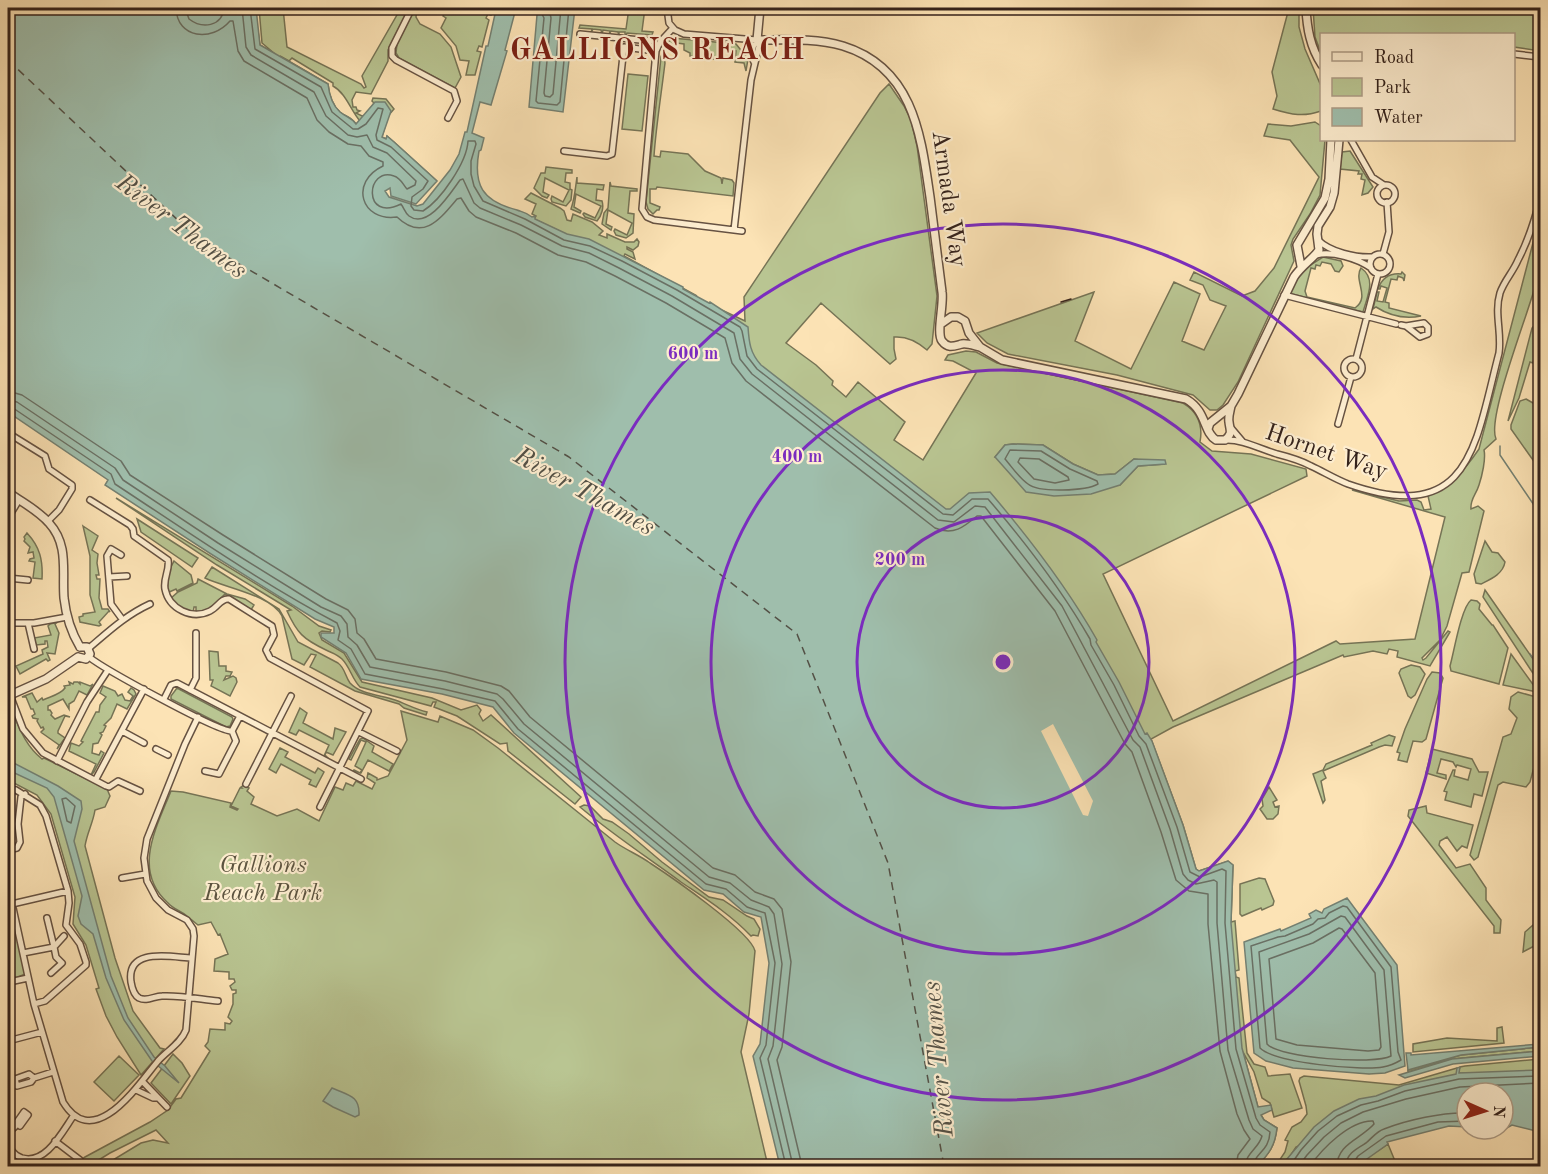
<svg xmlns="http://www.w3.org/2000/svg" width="1548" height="1174" font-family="'Old Standard TT',serif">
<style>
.green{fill:#b9c592;stroke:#767456;stroke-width:1.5;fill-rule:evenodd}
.water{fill:#9fbeac;stroke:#748072;stroke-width:1.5}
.pier{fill:#fce3b5}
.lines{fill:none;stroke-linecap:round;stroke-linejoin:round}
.shore{stroke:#6a7064;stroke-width:1.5}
.stream{stroke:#748072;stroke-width:1.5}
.ferry{stroke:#545146;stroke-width:1.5;stroke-dasharray:8 6;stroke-linecap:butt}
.minor-casing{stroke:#665242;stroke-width:8}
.tertiary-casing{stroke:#665242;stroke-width:10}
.minor{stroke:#fdedcf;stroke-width:5}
.tertiary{stroke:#fdedcf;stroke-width:7}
.tram{stroke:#34221b;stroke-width:1.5}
.ring{fill:none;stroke:#7b2cbf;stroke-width:3}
.labels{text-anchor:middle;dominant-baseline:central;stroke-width:4.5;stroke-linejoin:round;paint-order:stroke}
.street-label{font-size:24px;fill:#34221b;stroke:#fdedcf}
.park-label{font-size:24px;font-style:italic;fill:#5c533f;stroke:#fdedcf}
.water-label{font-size:26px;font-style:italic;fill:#545146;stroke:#fdedcf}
.district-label{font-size:30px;font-weight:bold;letter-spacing:1.5px;fill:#7a1f14;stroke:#fdedcf}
.centre{fill:#7b2cbf;stroke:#fdedcf;stroke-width:3}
.ring-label{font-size:18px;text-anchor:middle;font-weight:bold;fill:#7b2cbf;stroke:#fdedcf;stroke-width:4.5;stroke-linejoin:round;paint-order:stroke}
</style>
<rect width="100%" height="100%" fill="#fce3b5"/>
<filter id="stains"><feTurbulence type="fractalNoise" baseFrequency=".00333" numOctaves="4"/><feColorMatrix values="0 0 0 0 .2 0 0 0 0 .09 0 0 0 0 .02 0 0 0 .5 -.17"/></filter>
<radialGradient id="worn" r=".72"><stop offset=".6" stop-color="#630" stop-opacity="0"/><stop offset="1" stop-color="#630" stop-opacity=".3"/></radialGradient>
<!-- green -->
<path class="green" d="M259,8h24l4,39 74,37 3,4 2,-1 -4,-11 39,-68h8l-21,42v11l-17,33 -15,-2 -4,8 1,7h3l1,3 3,1 -4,2 6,3 4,-1 8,-12 -2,-2 1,-3 13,1 8,10 -6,7 -6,21 4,2 1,-3 7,6 43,39 -213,-124 34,-26 2,14 15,9 -13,-11zM280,56l9,5 3,-3 41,25v3c13,7 18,25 27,35l-4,3c-5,-7 -10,-7 -16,-12 -8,-7 -11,-19 -12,-28z
M415,8h2l-1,9 4,7 20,10 11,13 10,30 -6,11 -56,-30 -3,-5 1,-9z
M452,8h41l-2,7 -3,-1 -2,4 3,2 -7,27 -3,-1 -2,5 4,1 -6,23h-9l3,-14 -9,-1 -4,-14 -15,-18 5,-10 -3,-2 2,-5 4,1z
M627,8h18l-3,23 11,1 -1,3 -25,-2 -2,4v-5h-6v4l-1,-4 -7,-1 -2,4 1,-4 -7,-1 -1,4 -1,-4 -8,-1 -2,4 1,-4 -13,-1 1,-3 46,4 3,-21z
M1289,8h10v19l6,22 16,37v25c-17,6 -29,4 -48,-2l4,-13 -5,-24z
M1313,8h227v43l-26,-4v-13h-192l-1,19 -6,-16z
M672,38l64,6 12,15 -2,12 -2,-8 -9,-1 1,-11 -15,-2 -2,11 -29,-4v-3l-6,-3v-6l-7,-1 -1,5h-9l-4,5 2,10c-4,33 -9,64 -11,93l6,1 1,-6 27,3 17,17 16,7 1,6 1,-6 9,2 2,3 -1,13 -76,-9 -1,2h-6v14l10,4 -1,3h-2l-4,4 -5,-5 -2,-7 15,-145 4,-11z
M628,74l20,2 -6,55 -20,-2z
M889,84l15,22 7,14 6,26 20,150 -5,48 -5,6c-9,-8 -21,-14 -33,-13v12l2,10 -6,5 -69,-61 -35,40 30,22 17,16 -1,4 14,12 12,-15 47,40 -11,18 29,20 53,-87 -23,-12 -8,-1 3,-5 18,-4 10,1 21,11 186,40c15,9 20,23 17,39l12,9 39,3 55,15 1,7 -204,98 70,147 163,-80 4,3 75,-5 30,-122 -93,-27 47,11 18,-1 4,2 3,8 7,-1 -3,-13c23,-11 36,-25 51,-47l55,-210c2,11 6,25 4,37 -6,29 -52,141 -42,163l-12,11c2,9 -2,26 -5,35 -3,10 -9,14 -8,24l7,-3 6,5 -15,61 -7,1 -15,53 -7,14 -18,18 1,2 3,-2 22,-27 2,1 -20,34 -33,-9 1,-6 -9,-2 -2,5 -14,-3 -29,6 -1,-2 -170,72 -22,12 32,86 13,44 3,2 29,-10 5,4 -2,57 4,-1 4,49 -4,1 1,6 3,1 8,75 7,11 11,3 3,9 22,-2 12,34 -28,9 -4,-14 -8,-5 -8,-26 -11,-20 16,59 5,9 13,8c-2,18 -8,26 -20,38l-533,-855 21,10 -1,-24 136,-204zM1013,444l30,1 30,19 25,11 17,-1 19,-15 31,5 -27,2 -18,19 -125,-28 10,-12z
M1315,122l6,4 1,14h3l-5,55 -10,19 -17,25 -2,6 3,16 -56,121 -15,23 -6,5h-7l-17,-15 -76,-20 -109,-21 -21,-11 -10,-10 117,-41 -19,49 56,28 43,-87 26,12 -18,47 22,9 22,-44 -16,-6 -7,-15 -13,-5 4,-8 48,24 13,-5 19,-23 45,-91 -29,-37 -26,-4 4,-12 23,2z
M1350,151l23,36 -5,6 -6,2 3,-15 -4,-1 1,-5h-4l1,-3 -19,-2 2,-17z
M546,167l26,3v3h-6l-1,9 5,1v6l2,1 -1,10 -5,6 -14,-4 -1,-3 1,-3 11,6 6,-12 -24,-12 -2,14 6,3 -2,3 -5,-2 -8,-8 7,-15h4z
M577,177v6l27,2 -1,5 -6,-1 -1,11 6,1c2,6 0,14 -5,20l-12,-4 -2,-3 1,-1 11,5 6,-12 -25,-12 -2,13 7,4 -1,2 -9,-4c4,-12 4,-19 6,-32z
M610,182l1,4 26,3v2h-7l-2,22 6,1 -1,19 -7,5 -10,-3 -2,-4 1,-2 12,6 5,-12 -24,-13 -2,14 6,3 -1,3 -9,-6 2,-11 4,-5z
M531,193l29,15 4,3 3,9 4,1 2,-7 19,8 11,9 -4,4 8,3v-4l18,8h9l3,-3 2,3 -1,4 -5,4 -6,-3v2l6,3 2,7 -10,-5 -1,2 73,40 -163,-77 2,-3 -4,-2 4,-10 -11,-5z
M1323,257l18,4 2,5 -4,6 -4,-1 -4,-7 -9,-2 -2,4 -4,-1 -1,4 -4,-1 -6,23 2,6 48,11c16,-11 -2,-28 6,-40 16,11 6,29 2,44l-71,-18 -2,-4 14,-21z
M1402,272l3,3 -1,6 -1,-3 -5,-2 -1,4 -6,-1 -6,23 4,1v5l32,8c-15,3 -31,0 -45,-9l-3,2 4,-17h2l-2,9 6,1 4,-14 -6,-2 -1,3h-2c4,-11 12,-16 23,-15z
M1540,319v19l-7,25 -3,-1 -11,36 -11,23 24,-93z
M1526,399l14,8v63l-29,-41v-4l9,-24z
M116,498l176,108 27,20 12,4 -1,2 -8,-1 -3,2 3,7 22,13 18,29 70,16 29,12 16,-5 4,5 -2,4 4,7 8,-6 90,82 -6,7 -67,-53 -1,-8 -7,1 -43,-28 -23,-9 2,-5h-3l-2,4 -71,-19c-8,-8 -10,-20 -18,-28 -5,-5 -10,-6 -16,-9 -23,-11 -29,-17 -39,-39l4,-1 -74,-45z
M137,519l61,39 -6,9 -51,-35z
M83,526l15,10 -6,14 6,4 -1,9 2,12h-3l1,4h3l-1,19 3,11h6l2,3 -1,-1 -10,11 2,3 -2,1 -19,-4 -1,-5 4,-1v-2l12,-2 -5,-17v-39z
M27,533c13,14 16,27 15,46l-9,-1 2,-16 -6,-1 1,-2 4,-1 -1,-6 -5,1 2,-6 -6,-6 1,-2 -1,-2z
M1485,541l7,11 6,1 7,9c-2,12 -14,17 -24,22l-5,-1 -2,-9z
M174,561l17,14 2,8 -16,8 -1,-2 -9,4 2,-22z
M212,567l67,42 19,33 40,21c7,5 7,13 12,20 11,12 31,12 45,17 11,4 20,9 32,12l-1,3 -22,-7 -5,-4 -44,-13 -45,-24 6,-12 -5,-1 -7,11 -12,-6 -10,-43c-11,-21 -56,-28 -77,-38z
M198,579l29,15 18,5 9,6 -3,5 -26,-16 -16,16 -13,3v-6h-2l-1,6 -11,-4 -12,-10 8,-7 19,-9z
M1485,590l55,79v15l-57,-87z
M1471,600l6,1 3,3 -1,5 13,16h1l15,23 -9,36 -48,-13 -1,-5c4,-14 11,-58 21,-66z
M58,622l-3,2 4,9 -4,21 -8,-1 3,7 -2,1 -2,-2 -26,15 -4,-8 27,-12 -1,-4 6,-3 -1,-6h-2v3l-9,1 -2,-7 17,-3 -3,-9 2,-2z
M209,651l9,1 1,14h7v5l6,1 -2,4h-4l-2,4 9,-4 3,2 1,4 -7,14 -19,-10 2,-6h-3z
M1511,654l26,36v2l-34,-7z
M1411,665l9,2 5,7 -10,21 -4,3 -3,-2 -9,-23 2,-4z
M1432,672l8,1 3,5 -17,61 -4,3 -9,-1 -6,21 -9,-2 2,-7 -3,-1 8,-23 22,-50z
M69,682l4,2 1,-2h4l2,2v-2l10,4 3,-2 -6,11 -8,-4 -5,10 -5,3v5l-6,-10 -15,7v4h2l2,3 -1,2 4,4 9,-4 6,2 -5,-1 -7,15v2l7,5 -8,11 2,-4 -17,-12 -1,-1 3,-3 -1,-2 -2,1 -4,-7 1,-2 -5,-1 -1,-2 3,-2 -2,-5h-2l-5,-12h-4l10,-4 5,9 5,-4 1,2c9,-4 18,-6 22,-12l-1,-2 6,-1z
M103,686l12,5 3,5 4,-2 3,6 5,1 3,-5 -5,-4 3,-4 3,2 2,4 -9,15 -10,-5 -6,14 -7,7 2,1 -3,6 -3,1 2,2 -4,8 -5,1 -1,9 7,2 2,-4 3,2 -10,19 -3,3 5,-11 -27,-13 2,-8 8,3 4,-4 -2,-1 15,-29h3l1,-7 6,-8 -6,-4z
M177,688l55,29 1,2 -3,7 -4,1 -55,-28v-3z
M1518,692l22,6v51l-2,3 -8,30 -4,5 -23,-5 -5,3 -20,72 -4,3 -4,-5 33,-118 8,-3 6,-16 -8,-9 2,-12z
M8,702c10,21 15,42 34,57l2,-1 63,31 3,7 -5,11 -10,3c-2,13 -8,23 -10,36l30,112 18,53 27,37 4,1 -23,26 -24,-38 -11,-21 -10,-27 3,-1 -13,-43 -13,-21 2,-27 -24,-83 -14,-19 -23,-12h-6z
M300,708l7,5 -4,10 30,16 2,-11 11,4 -13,23 -7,-3 -1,3 4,4 -5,-3 5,-11 -30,-15 -3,5 -7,-3z
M401,711l37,11 2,-6 33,14 25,18 117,94c11,8 24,13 35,21 20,13 101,69 105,88l-6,63 -8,38 27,114h-665l38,-23 12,-3 15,3 -12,-13 -46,23 -21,13h-16l12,-9 65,-35 18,-12 8,-11 5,-1 29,-47 -5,-5 3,-4 2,-13 15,1v-7l5,1 2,-3 -4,-4 5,-13v-10l3,-1v-3h-4l-2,-4 5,-4 -1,-3h-5v-7l-15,-1 1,-12 13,-5 -8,-20 -2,1 -7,-13 -13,3c-4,-3 -7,-6 -11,-9 -6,-5 -14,-7 -19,-13 -36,-32 -12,-75 3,-112l12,1 48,11 -1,4 7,3 1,-1 -7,-3 9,-18h2l-1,-1 3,-2 5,3 -2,3 7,6 -3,7 26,12 20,-7 22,12 16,-34 8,3 3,-7 7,3 3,-5 16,8 3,-6 -8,-5 1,-5 9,5v2l11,-4 19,-36z
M1389,735l6,2 -3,9 -7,-1 -6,2 -56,24 3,7 -5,3 4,19 -2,3 -10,-29 10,-4 3,-6 46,-19 -1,-2z
M363,738l11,8 -2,6 21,12 -4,7 -21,-11 -7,13 -8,-2 1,-1 6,3 2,-3 -7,-4 11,-24 -5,-2 -10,20 -2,-1 11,-20z
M280,748l8,4 -3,5 30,16 3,-5 6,4 -8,15 -7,-3 2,-4 -30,-16 -5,9 -7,-4z
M1432,749l40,10 7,13h9l-6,24 -8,-2 -3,13 -26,-7 2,-8 -3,-1 9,-21h2l-1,6 14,4 3,-11 -14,-4 -1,2 -3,-5 -12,-3 -4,14 9,2v4l-20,-6z
M1269,787l8,13 -4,2 2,5 4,-1 -1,8 -5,5h-6l-7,-10 3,-3 -1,-7z
M584,805l6,1 13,13 9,3 17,12 33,28 47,35 14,3 24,16 7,3 6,10 -2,7 -5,-1 -2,1c-21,-22 -45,-37 -70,-54 -34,-25 -69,-48 -101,-75z
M1426,806l1,7 46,12 -6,23 -5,-2 -5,5 -10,-14 -7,4 -1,4 17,23 14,-4 16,24v12l15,20 -1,13h-6v-7l-86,-110 1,-6z
M1259,878l6,1 9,22 -1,4 -11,5 -1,-2 -19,8 -2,-2v-30z
M8,892l17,82 -9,4 -5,-3 -3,-15z
M1540,919v24l-17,9 2,-20z
M1502,1027l2,16 -91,9v-8l34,-6 50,3v-13z
M1540,1047v4l-88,8 -44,13v-2l53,-15z
M173,1054l9,9 8,13 -19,28 -20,-21z
M119,1056l20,19 -25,26 -20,-19z
M1540,1059v20l-82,-6 2,-6 5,-1z
M1457,1068l1,7 -162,72 -11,17h-8l8,-12 3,-11 -3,-1 7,-13 9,-5 6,-8 -1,-8 -7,-25 1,-3 4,-2 95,9z
M1388,1144l9,22h-58l40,-16z"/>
<!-- water -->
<path class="water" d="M8,8h186l9,5 12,-5h41l4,37 68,39c1,9 4,21 12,28 6,5 11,5 16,12l19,-22h10l6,9 -9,26 4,2 1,-3 7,6 43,39 -21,23 -25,-8 -1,-8 -5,3 4,6 28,9 6,-2 27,-34 9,-16 6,-22h2l19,-86h2l7,-32 3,-6h77l-12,104 -34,-5 8,-92c-3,-6 -12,-7 -18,-7l-4,4 -10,38 2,1 -16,54 -11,-3 -8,31 12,5 -3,12 -2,1c-6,34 3,50 38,59 5,2 9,2 15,7l3,-1v3l32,15 22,5 94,48v2l26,14 1,-1 38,25c1,15 2,26 13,38l185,144h4l19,-16 21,-1c40,47 77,95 107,148l-1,2 23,40 26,52 2,-1 5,8 31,84 13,44 3,2 29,-10 5,4 -2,58 11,125 16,59 13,-2 1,5 -11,5 3,5 13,8c-2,18 -8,26 -20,38h-477l-27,-110 7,-12 9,-81 -8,-46 -17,-5 -21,-18 -19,-4 -190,-157 -21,-26 -51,-13 -81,-15 -15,-26 -25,-16v-4h13v-6l-19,-8 -104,-65 -106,-69 3,-5 -100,-68z
M1013,444l30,1 30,19 25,11 17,-1 19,-15 31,1 1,4 -28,2 -18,19 -29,9 -37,2 -28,-4 -31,-35 10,-12z
M8,760l50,26 23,15 1,8 -8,32 37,135 17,42 26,39 11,9 14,17 -27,-22 -28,-41 -18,-42 -13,-44 -12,-10 -3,-8 4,-20 -28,-99 -7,-9 -39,-18z
M1347,898l50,67 8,101 -20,7 -16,1 -76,-6 -27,-7 -12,-8 -10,-111 36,-13 1,2 30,-13 -2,-4 7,-4 6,3 2,-4z
M1540,1044v3l-79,8 -53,15 -2,-17h5v2z
M1540,1051v5l-87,8 -48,14 -6,-3 53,-16z
M1460,1067l-1,6 81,-3v62l-28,-7 -7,4h-5h3v-36h-36v34l-18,-1 -62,16 1,2 -31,22h-76l33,-39 20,-16 25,-12 17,-3 28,-11 52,-11 1,-6z
M332,1088c15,7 28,7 27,27l-4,2 -22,-10 -10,-6z"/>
<!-- pier -->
<path class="pier" d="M1053,724l40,77 -5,15 -5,-1 -42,-84z"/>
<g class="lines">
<!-- shore -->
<path class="shore" d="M176,8c1,31 36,34 54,13h3l5,30 6,10 63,37 10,22 12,12 19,12 13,2 8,10 14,6v4c-34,16 -22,56 14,51 26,25 43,2 60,-18l4,-1 8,13 7,6 40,16 42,22 28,7 29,14 51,27 59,35 7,25 14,18 189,147c18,8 29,-1 42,-12h4l74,95 70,133 7,8 29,80 15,48 13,11 19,3v30l12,127 17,63 7,16 6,9 -12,16 -2,11
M185,8l4,11c13,10 33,8 35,-11
M242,8l4,39 5,8 63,37 12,24 22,19 9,2 10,-2 6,12 14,6 29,28 -1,4 -8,4c-4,-4 -6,-11 -13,-13 -28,-10 -32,47 7,28 3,4 4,9 8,12 19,14 42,-24 51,-36l3,-1 11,24 6,5 41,17 41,21 27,7 30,15 53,28 62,37 6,26 12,15 186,146 16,2 21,-16 10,1 77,99 71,134 7,7 30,82 13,45 5,6 8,4 18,-4 3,2v41l11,127 21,70 4,9 9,7c-3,12 -16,17 -17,30
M250,8l5,41 66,38 11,25 21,17h5l8,-5 12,-16 5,1 -7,26 1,5 14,7 37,34 -5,8 -11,8 -1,9 3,4 9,1c18,-11 44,-49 45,-70h7l1,3 -5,17v13l3,12 9,15 42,18 39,21 26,6 32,15 55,29 63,37 2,4 5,25 10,13 186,145 10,1 19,-16h16c38,44 73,90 102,140l1,6 23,40 25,51 7,8 31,83 13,45 10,5 22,-8 4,2 -1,52 11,126 20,69 4,7 10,7c-1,20 -15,20 -17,34
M539,8l5,10 -8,83 2,2 19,2 3,-3 9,-94
M549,8l2,10 -7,75 1,3 5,1 3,-3 8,-86
M8,391l14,4 99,66 9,14 93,60 103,64 22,11 7,9 2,14 7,6 12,20 70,13 55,14 8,5 21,26 183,151 22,7 20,17 19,7 8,10 9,53 -9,85 -5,13 25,106
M8,400l9,2 98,66 8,12 95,63 103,64 20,9 6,8 1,13 9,8 13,22 75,14 52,13 6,5 21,25 185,153 21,6 21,17 18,7 5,7 8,50 -9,82 -5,13 25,107
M8,407l5,1 98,66 4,10c73,48 145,98 222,139l3,8 -2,9 13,9 14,25 78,15 52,12 23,28 188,155 20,5 21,18 18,6 10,50 -9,82 -6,13 26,108
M1010,450l31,1 29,18 27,12 1,3c-12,7 -59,9 -70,0 -9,-6 -16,-17 -23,-25z
M1020,458l19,1 29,18 1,3 -14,3 -21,-4 -16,-17z
M62,799l4,-1 9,8 -4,17 -4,-2z
M1343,906l4,1 44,60 7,85 3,8c-5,3 -12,6 -18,7 -21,4 -108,-4 -123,-19l-9,-102 27,-9 7,-1 28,-12 5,-5 7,-1 4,-5z
M1341,916l4,1 39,53 7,86c-17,9 -112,2 -124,-12l-8,-92 50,-18z
M1339,928l3,1 33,44 6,74 -2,3 -11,1 -71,-6 -21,-6 -7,-80 44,-16z
M1290,1166l11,-16 17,-19 19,-15 24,-11 17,-4 27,-10 54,-12 81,-3
M1299,1166l8,-11 17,-18 17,-14 22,-11 43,-13 54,-12 80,-4
M1310,1166c12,-17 40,-46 63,-45l1,3c-13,15 -37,20 -37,42
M1346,1166c0,-12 10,-17 20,-23 6,-5 11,-12 18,-14 23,-9 59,-17 83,-16
M1353,1166l1,-4 4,-6 28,-20 52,-14 29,-1"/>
<!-- stream -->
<path class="stream" d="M1500,446v9l40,59
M1530,654l10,14"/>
<!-- ferry -->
<path class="ferry" d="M8,60l192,181 369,216 228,177 91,229 56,303"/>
<!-- minor casing -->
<g class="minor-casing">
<path id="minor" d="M412,8l-20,40v8l4,4 58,31 3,10 -9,17
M667,8l2,15 6,7 9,4 73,6
M673,28l-13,14 -4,9 -14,158 5,8 7,3 88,11
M580,34l70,7
M1514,54l26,3
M754,62c-4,-6 -2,-16 3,-22
M1351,140l21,37 12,8
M564,151l43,5 5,-2 12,-107 32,4
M1377 194a9 9 0 1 1 18 0a9 9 0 1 1-18 0Z
M734,230l17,-150 8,-34 -2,-6
M1318,240c12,12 38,18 55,17
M1370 264a10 10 0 1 1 20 0a10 10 0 1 1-20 0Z
M1383,254l6,-22 -2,-30
M1316,255c16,-4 41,3 55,13
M1284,295l112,29
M1401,325l5,1 14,11 8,-3v-7l-4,-4 -18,3
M1344 368a9 9 0 1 1 18 0a9 9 0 1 1-18 0Z
M1356,359l22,-85
M1338,424l13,-47
M1232,429l11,13
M8,433l37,23 4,13 23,16v4l-13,21 -11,11
M1225,440c17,-1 35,9 52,14 12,3 23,6 34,12 13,6 24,13 37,18 123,43 127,-39 151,-131 3,-20 -5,-40 1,-60 4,-12 13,-21 18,-33 10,-19 17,-41 22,-61
M90,500l40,25 3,4 1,7 34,24c2,10 -5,18 -3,29 4,20 27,31 45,22 8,-4 11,-13 19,-12l43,27 2,9 -8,15 4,8 98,53 -48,96
M8,518l11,-18
M121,555l-10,-6 -4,7 4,48 11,15
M109,577l18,-1
M8,578l20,2
M8,623h26l33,-6
M28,623l6,26
M89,648c20,-17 37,-33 61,-44
M89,657c15,12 131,76 143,74
M190,690l6,-12v-45
M10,695l13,34 20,24 63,33 3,1 9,-6 22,10
M164,699l7,-14 6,-2 184,96
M122,731l22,12
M232,731l8,-15
M359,732l38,19
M156,749l12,6
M57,761l30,-59 21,-32
M205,771l14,3 17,-33 -4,-10
M96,779l48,-90
M246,784l45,-88
M16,790l24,15 6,11 22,75 1,12 -3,22 14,19 6,18v3l-41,36 -11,3
M8,850l9,-2 3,-6 -2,-18 3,-27 4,-3
M122,878l23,-4
M8,885l26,119 29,98c31,51 75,-17 95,-41 9,-10 23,-18 28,-31l8,-94 -1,-7 -6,-9 -19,-10 -12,-12 -9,-17 -3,-23 3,-19 38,-95 13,-27
M12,904l56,-13
M23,953l31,-6 -7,-29
M192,958c-22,-1 -66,-11 -61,24 1,6 3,13 8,16 8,4 15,-2 23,-2 18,-1 37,3 56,5
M8,973l1,5 5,3 14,-3
M51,973l11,-10 -6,-6 -2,-10 10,-11
M8,1041l34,-9
M29,1074l5,4 -3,4 -14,4 -2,-7z
M34,1078l19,-6
M143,1082l24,25
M136,1090l17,8h4
M18,1124l2,2 8,-11 -4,-3
M8,1133l10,-9 -1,-2 7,-10
M8,1140c2,9 5,15 14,18 24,7 40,-26 52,-43
M55,1141l25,19"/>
</g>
<!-- tertiary casing -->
<g class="tertiary-casing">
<path id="tertiary" d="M760,8l-3,32c29,0 58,-2 86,6 71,22 78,90 87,151 4,32 8,64 12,95 2,13 -6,41 0,49 6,8 12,5 20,3 5,-1 13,2 18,3
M1306,8c1,20 4,39 16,57
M1301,266l-4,-21 28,-47 4,-19 2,-39
M941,324l10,-7h7l7,4 4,12 11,14 22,13 184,39c21,12 17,33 30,41h9c8,-7 5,-9 4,-18 -1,-5 1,-11 2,-16
M1208,429l2,-6 21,-17 7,-12 56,-117c8,-12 19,-18 25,-27l-2,-16 1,-8 12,-19 4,-14 5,-53
M8,492c13,10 30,18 41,31 20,22 13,48 15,75 2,18 7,34 16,49
M78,657l8,2 4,-5 -3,-7h-7
M8,696l38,-17 32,-22"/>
</g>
<!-- minor -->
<use href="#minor" class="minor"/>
<!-- tertiary -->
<use href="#tertiary" class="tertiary"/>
<!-- tram -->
<path class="tram" d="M1061,302l10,-3"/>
</g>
<!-- distance rings -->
<g class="ring">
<circle cx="1003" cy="662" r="146"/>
<circle cx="1003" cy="662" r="292"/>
<circle cx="1003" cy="662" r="438"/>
</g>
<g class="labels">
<!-- street labels -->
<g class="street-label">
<text transform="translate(948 199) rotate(82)">Armada Way</text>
<text transform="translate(1326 453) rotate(19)">Hornet Way</text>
</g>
<!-- park labels -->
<g class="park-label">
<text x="263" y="866">Gallions<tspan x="263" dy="28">Reach Park</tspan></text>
</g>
<!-- water labels -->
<g class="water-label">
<text transform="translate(181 227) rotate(37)">River Thames</text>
<text transform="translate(584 492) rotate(29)">River Thames</text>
<text transform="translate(939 1059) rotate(-95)">River Thames</text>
</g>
<!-- district labels -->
<g class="district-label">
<text x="658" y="51">GALLIONS REACH</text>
</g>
</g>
<circle cx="1003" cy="662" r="9" class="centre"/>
<g class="ring-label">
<text x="693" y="359">600 m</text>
<text x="797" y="462">400 m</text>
<text x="900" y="565">200 m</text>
</g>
<!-- margin -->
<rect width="1548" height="1174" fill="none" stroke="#fce3b5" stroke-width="30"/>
<rect x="9" y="9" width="1530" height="1156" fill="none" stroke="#34221b" stroke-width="3"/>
<rect x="15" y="15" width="1518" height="1144" fill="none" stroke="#34221b" stroke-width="1.5"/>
<!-- legend -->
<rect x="1320" y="33" width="195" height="108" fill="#fdedcf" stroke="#ad9c87" stroke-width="1.5"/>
<rect x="1332" y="52" width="30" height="9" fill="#fdedcf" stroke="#ad9c87" stroke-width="1.5"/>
<text x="1374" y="63" font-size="18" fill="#34221b">Road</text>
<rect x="1332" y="78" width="30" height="18" fill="#b9c592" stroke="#ad9c87" stroke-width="1.5"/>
<text x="1374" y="93" font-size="18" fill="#34221b">Park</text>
<rect x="1332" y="108" width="30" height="18" fill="#9fbeac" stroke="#ad9c87" stroke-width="1.5"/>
<text x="1374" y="123" font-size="18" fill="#34221b">Water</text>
<!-- north arrow -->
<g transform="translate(1485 1111) rotate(93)"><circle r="28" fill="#fdedcf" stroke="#ad9c87" stroke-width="1.5"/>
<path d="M0-4.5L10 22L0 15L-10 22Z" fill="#8f2418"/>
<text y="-9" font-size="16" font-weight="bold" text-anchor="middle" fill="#34221b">N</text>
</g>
<rect width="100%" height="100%" filter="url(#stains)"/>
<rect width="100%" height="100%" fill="url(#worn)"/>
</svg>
